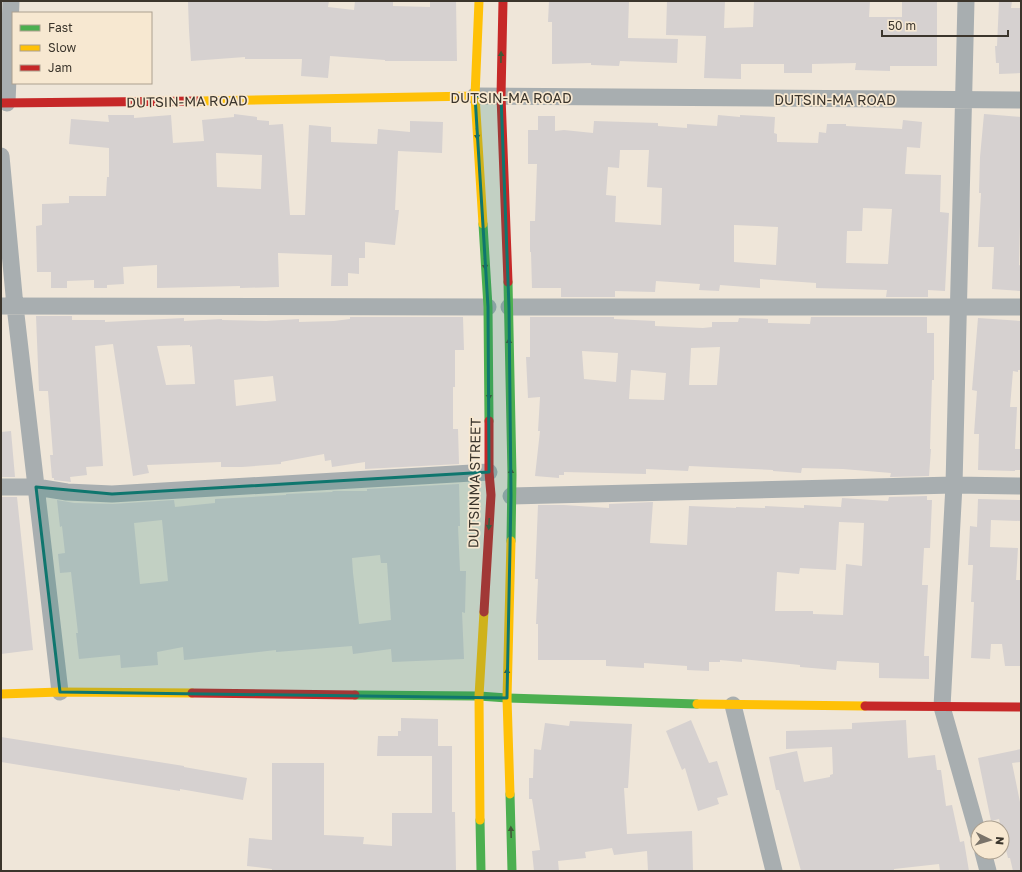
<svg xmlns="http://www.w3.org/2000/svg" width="1022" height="872" font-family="'Golos Text',sans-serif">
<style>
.building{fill:#d6d1d0;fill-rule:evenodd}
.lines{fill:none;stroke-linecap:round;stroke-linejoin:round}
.street{stroke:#a8aeb0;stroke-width:17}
.fast{stroke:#4caf50;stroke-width:9}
.slow{stroke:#ffc107;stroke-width:9}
.jam{stroke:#c62828;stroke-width:9}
.oneway{fill:#405a37}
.marked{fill:#0f766e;fill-opacity:0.2;stroke:#0f766e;stroke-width:3;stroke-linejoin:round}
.labels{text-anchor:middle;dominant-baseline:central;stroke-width:3.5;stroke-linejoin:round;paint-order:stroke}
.street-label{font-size:14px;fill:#3b352c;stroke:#f7e8d1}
</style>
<rect width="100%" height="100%" fill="#efe6d9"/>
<!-- building -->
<path class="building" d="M207,1h55l41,1v-1h26l-1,6 26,3 1,-9h38v5l37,1v-6h26l1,60h-72v-1l-55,-4 -2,22 -27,-2 1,-17h-57v-2l-54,4 -2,-31 -1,-28z
M549,1h80l-1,37 50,1 -1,24 -57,-2 -1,5 -28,-1v-2l-39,1v-42h-4z
M667,1h58l-1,27 29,-1 1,-26h116l-1,16h33v-16h35v65h-47v5l-35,-1 1,-7 -44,1v9h-28v-9h-43v15l-37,-1 2,-42 -40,-1z
M999,1h13l-1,7h10v65l-22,1v-11h-3l-1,-17h2z
M234,114l23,3v3l12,1v4l14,-1 7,91h15l4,-90 22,2v15l46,2 1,-15 32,3v-11l33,1 -1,31 -44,-2 -3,59h4l-4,35 -30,-3v16h-6v16l-11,-1v13h-17l1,-31 -54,-2 1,34 -39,1v-2l-83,2v-23l-34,2 1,17 -17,1v3h-13v-8l-27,1v7h-16v-16h-14l-1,-46 6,-1v-21l27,-1v-7h37l1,-19h2v-29l-40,-4 2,-25 38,3 -1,-7h26v3l37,-3 2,28 31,-2 -2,-21 32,-3zM216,153l46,2 -1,34 -44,-2z
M984,114l37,3v108h-1l-1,40 2,1v2l-1,23 -28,-2 2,-42h-16l3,-54h-2l1,-36z
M718,115l22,2v-2l35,2 -1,16 3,1v8l41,1 1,-11 7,1 1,-9h19v2l56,3 1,-9 19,2 -2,26 -13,-1 -2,27 36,1 -1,37 9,1 -4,78 -17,-1v7h-42l1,-7 -71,-2v-5l-56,-4v9l-40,-3 -1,6 -20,-1 1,-6 -44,-3 -1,11 -40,-1v6h-54v-9h-29l-1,-36h-1v-31h5l2,-57h-9v-34h10v-14h17v15l9,-1 29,3 1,-12 64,2v3l29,2v-4l30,2zM620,150h29l-2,37 15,1 -1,37 -46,-3 1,-26 -10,-1 2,-28 11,1zM863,208l29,1 -4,55 -42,-1 1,-32h15zM734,225l44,2 -2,38 -42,-3z
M36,316h36v4h33v2l79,-4v3l38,-2v1l44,1 33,-2v3l35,-1 16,-2v-2h113l1,33h-9v37h-2v42h5l1,34v1l-94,5v-7l-33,5 -1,-7 -6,1 -1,-7 -43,8v2l-39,3h-21v-5l-74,3 2,8 -16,3 -20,-132 -18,2 8,120 -17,1 1,8 -17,2 1,5 -17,-2v-2h-2l-2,-23h3l-5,-64h-9zM190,345v2l2,-1 3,38 -29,1 -9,-39zM273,376l3,25 -40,5 -2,-26z
M530,317h84v2l41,2v5l48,2 9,-1v-5h26l1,-4 29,1v4l42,1 1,-7h116v16h7v47h-2l-2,69h1l-2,27 -39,1 1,-4 -48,-4 -41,-1 -1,5 -28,-2v-1l-84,-4 -1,5 -42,-2v5l-82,-2v3h-5v3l-24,-2 5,-45h-2l2,-34 -12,1 -2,-41h4zM720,347l-3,38h-28l2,-37zM582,351l36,2 -2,29 -32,-3zM631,370l35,3 -2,27 -35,-1z
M978,318l43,3v49h-3v2l-5,-1 -3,36h7l-2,40v2h6v21h-6v1l-37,-1 1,-36h-5l3,-43 -5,-1z
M11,431l4,46h-14v-45z
M459,484l1,42h-2l2,45h6l-1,42 -3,-1 2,47 -72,3 -1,-13 -38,5 -1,-8 -76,6v-2l-92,10 -1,-13 -26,5 1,13 -37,3 -1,-13 -41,4 -3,-26h2l-7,-61 -11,1 -2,-19 7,-1 -3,-27 -2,1 -3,-27 17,3 39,1 61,-4 1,7 40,-4v-4l71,-4v-1l46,-2 1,-1h34v-2zM162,520l6,61 -28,3 -6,-61zM380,555l1,8h6l4,57 -32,4 -6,-51 -1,-15z
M927,496v4h5l-2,48h-6l-2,37h6l-4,71h5v23l-50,-1v-15l-42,-2 -1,9 -36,-3v-2l-58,-6v3l-22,-2v2h-11v9l-22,-1v-4l-43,-3v5l-38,-2v-6h-68v-36h-2l2,-45h-3l3,-74h26l45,3v-4l44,-2 -3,41 37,2 2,-39 47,2v-1l29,1v-2l39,2v-3l37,2 1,-9 46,3 1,-4zM839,522l25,1 -2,43 -16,-2 -3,51 -30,-1v-3h-38l2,-39 22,2 1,-6 36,2z
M1,497h16l16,153 -32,4z
M978,499l43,1v21l-30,-1 -1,27 28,1 -2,32h5v86h-16l-3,-22h-11l-1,15 -19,-1 3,-56h-3l2,-37h-5l2,-39 7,1z
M401,718l37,1v27h14v66h3l1,59h-184v-2l-25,-3 2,-28 23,2v-77h52v72l40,2 -1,7 29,2v-33h40v-57h-55l1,-20h20v-5h3z
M691,720l18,43 8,-2 11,34 -11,3 2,6 -21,7 -13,-43 -3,2 -16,-39z
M906,720l2,38 27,-3 2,15h4l5,36 6,-1 8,37 4,-1 5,30h-29l-1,-7 -45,5v2h-93l-22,-81h-3l-7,-33 28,-6 7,31 26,-5v-2l3,-1 -1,-27 -46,2v-18l66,-2v-6z
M570,721l62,3 -4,64h-4l3,46 65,-3 1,40h-45l-1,-20 -33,4 -2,-7 -27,4 1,6 -28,3 1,10h-25l-2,-20 8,-1 -8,-51h-3v-21h4l1,-29 7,1 4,-27 24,3z
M1,737l183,29v1l63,11 -4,22 -63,-11v2l-179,-29z
M1021,749v13l-9,1 9,44v64h-8l-3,-13h-2l-6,-25v-5h-1l-2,-9 -8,2 -13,-63z"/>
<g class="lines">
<!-- street -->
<path class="street" d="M966,1l-12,484 -12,222 36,127
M475,96l546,4
M7,103l4,-102
M1,156l14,150 45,386
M1,306l487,1
M509,307h512
M1,487h35l31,5 45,2 377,-22
M511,496l443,-11 67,1
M733,705l41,166
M983,852l5,19"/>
<!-- fast -->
<path class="fast" d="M483,224l5,83 1,114
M508,282l4,193 -1,66
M355,695l124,1 28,2 190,6
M510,794l2,77
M480,820l1,51"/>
<!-- slow -->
<path class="slow" d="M479,1l-4,95 8,128
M199,101l276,-5
M1,694l59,-2 132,1
M697,704l168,2
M510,794l-3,-96 4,-157
M480,820l-1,-124 5,-84"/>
<!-- jam -->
<path class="jam" d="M503,1l-2,95 7,186
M1,103l198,-2
M484,612l7,-117 -2,-23v-51
M192,693l163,2
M865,706l156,1"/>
</g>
<!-- one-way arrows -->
<defs><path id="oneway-solid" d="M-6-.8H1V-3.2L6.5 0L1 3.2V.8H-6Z"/></defs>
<g class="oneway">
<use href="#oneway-solid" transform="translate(501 57) rotate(-89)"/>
<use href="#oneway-solid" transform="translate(477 134) rotate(86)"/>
<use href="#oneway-solid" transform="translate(485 264) rotate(86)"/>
<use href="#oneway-solid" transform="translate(509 344) rotate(-91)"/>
<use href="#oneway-solid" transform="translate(489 394) rotate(90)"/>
<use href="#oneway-solid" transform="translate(511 474) rotate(-90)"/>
<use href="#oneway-solid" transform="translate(489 524) rotate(93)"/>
<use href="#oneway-solid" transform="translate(507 674) rotate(-89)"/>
<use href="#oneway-solid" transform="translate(511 832) rotate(-92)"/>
</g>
<!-- marked area -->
<path class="marked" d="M475,96h26l8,211 2,189 -4,202 -447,-6 -24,-205 76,7 377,-22 -1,-165z"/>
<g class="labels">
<!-- street labels -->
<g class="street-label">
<text x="511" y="97">DUTSIN-MA ROAD</text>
<text x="835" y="99">DUTSIN-MA ROAD</text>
<text transform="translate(187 101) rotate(-1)">DUTSIN-MA ROAD</text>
<text transform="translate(474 483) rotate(-89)">DUTSINMA STREET</text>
</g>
</g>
<!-- border -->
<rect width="1022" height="872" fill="none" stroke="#3b352c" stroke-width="4"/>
<!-- legend -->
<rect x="12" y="12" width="140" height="72" fill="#f7e8d1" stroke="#aca08f"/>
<rect x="20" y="25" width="20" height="6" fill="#4caf50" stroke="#aca08f"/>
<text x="48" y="32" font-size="12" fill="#3b352c">Fast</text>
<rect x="20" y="45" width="20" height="6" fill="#ffc107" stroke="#aca08f"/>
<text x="48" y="52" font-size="12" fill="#3b352c">Slow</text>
<rect x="20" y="65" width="20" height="6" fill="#c62828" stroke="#aca08f"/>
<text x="48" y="72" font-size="12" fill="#3b352c">Jam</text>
<!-- north arrow -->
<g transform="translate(990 840) rotate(95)"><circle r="19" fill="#f7e8d1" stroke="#aca08f"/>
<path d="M0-3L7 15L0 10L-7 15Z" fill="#7a7369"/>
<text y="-6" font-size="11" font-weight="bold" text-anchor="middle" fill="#3b352c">N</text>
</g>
<!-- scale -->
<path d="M882 30v6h126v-6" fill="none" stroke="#3b352c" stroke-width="2"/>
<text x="888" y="30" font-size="12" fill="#3b352c" stroke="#f7e8d1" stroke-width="3" paint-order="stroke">50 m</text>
</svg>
